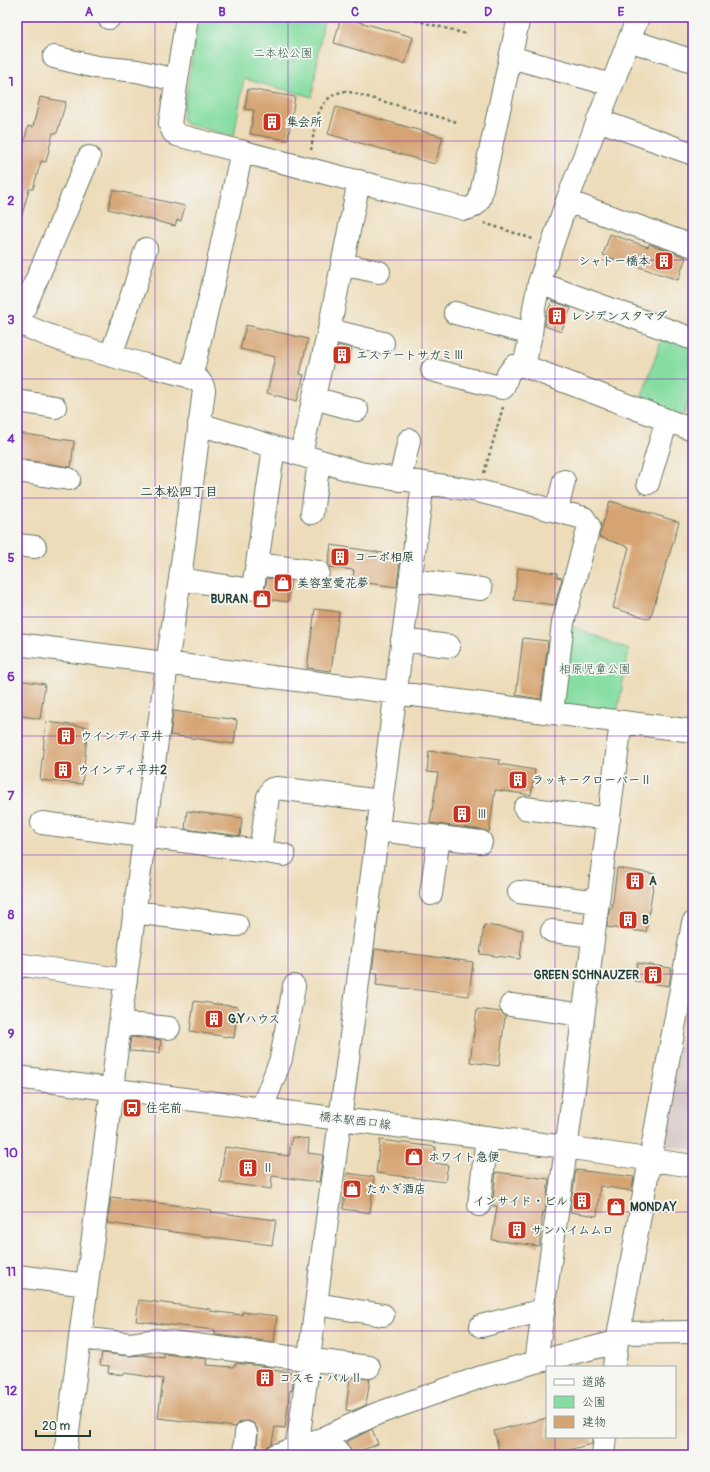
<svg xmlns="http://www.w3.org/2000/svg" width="710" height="1472" font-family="Pangolin,'Klee One',sans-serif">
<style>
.industrial{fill:#d1bfbd}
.green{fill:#85dda2;stroke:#528d6b}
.building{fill:#d6a473}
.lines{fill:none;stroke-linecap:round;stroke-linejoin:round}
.minor-casing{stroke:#677563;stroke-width:24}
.path{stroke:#677563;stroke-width:2.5;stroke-dasharray:3 3;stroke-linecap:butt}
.minor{stroke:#fff;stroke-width:22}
.grid{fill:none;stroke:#7b2cbf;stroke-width:1;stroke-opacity:0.55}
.labels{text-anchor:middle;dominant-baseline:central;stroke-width:3.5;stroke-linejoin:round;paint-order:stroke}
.park-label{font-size:12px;fill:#335d4a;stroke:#f6f6f2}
.poi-label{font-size:12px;font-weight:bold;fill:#1f3d34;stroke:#f6f6f2;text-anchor:start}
.street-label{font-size:12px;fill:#1f3d34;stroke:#f6f6f2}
.neighbourhood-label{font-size:13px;font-weight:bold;fill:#1f3d34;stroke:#f6f6f2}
.neatline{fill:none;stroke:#7b2cbf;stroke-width:1.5}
.grid-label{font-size:13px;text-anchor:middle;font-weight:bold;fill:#7b2cbf}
</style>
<rect width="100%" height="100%" fill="#f6f6f2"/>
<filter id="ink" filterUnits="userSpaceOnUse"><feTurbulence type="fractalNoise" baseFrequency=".025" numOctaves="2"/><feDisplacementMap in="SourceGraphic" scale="8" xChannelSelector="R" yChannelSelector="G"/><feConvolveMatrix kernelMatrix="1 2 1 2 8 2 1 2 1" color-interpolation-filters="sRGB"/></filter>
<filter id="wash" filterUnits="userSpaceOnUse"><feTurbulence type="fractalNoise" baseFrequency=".012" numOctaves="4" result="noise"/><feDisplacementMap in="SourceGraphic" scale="16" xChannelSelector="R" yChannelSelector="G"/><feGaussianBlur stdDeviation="0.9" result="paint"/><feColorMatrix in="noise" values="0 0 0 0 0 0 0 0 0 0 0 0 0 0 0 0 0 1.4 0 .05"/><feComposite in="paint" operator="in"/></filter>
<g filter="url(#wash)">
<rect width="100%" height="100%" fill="#eddcb9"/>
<!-- industrial -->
<path class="industrial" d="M693,970v180l-25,-4 -6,-8z"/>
<!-- green -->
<path class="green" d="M199,17h125l-12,80 -68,-18 -10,57 -48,-12 -4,-6z
M663,335l30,11v35l-9,35 -44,-14z
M570,625l59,25 -12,64 -57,-9z"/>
<g id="blocks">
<!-- building -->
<path class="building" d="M341,17l72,20 -8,27 -71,-21z
M248,89l47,8 -7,43 -38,-6 4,-24 -9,-1z
M40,97l26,5 -9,31h-4l-7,29 -5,-1 -8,28h-4l-7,26h-5v-62l4,1 7,-28 5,1z
M336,107l107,30 -8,27 -107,-30z
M113,190l72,16 -4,15 -4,-1 -2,6 -67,-17z
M610,234l38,13 1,-3 37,13 -8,23 -75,-25z
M552,301l19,7 -10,24 -16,-6v-8z
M246,325l62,14 -8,35 4,1 -7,26 -30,-8 8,-36 -35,-8z
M338,345l14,4 -4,16 -13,-3z
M17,433l57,8 -3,26 -54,-8z
M610,501l69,21 -29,97 -37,-11 16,-61 -30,-10z
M331,545l65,10 -1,4 5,1 -3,27 -45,-6 2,-11 -25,-3 -1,-2z
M518,568l39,5v4l5,1 -7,27 -41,-5z
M267,578l24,3 -3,21 -30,-4 7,-9z
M315,609l24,3 -8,59 -24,-3z
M523,638l25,3 -7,58 -25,-4z
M17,680l28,4 -5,35 -23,-4z
M173,711l64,9 -3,24 -64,-9z
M46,722l42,5 -6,57 -42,-4z
M429,751l71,9 -1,4 36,6 -4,25 -36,-5 -6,42 -7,-2 -52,-7 8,-50 -11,-1z
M187,811l55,7 -2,18 -55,-7z
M617,868l38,6 -9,58 -39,-5 3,-19h2z
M484,925l39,5 -3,29 -40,-5z
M375,949l98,13 -4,34 -93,-11 2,-12h-6z
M637,963l34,5 -2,18 -35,-5z
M194,1001l44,6 -4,31 -44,-7z
M477,1009l24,3 4,4 -6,50 -29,-4z
M131,1037l30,3 -1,13 -31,-2z
M292,1137l17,2 -1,14 15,2 -4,27 -47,-6 -1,13 -51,-7 5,-35 64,9z
M380,1140l56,7 -2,16 14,2 -3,17 -69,-9z
M576,1170l58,7 -2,14 -32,-5 -3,30 -27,-4z
M496,1172l53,7 -4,33h-2l-4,34 -47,-6 5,-34h-5z
M347,1173l27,4 -4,36 -27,-4z
M111,1197l101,13 -1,2 65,8 -4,25 -165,-22z
M139,1300l72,9 -1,2 32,4v-3l35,4 -3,26 -59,-7v-5l-79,-9z
M102,1353l27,3 14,-1 21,3v-4l43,5 -1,6 27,2 1,-2h2v-2l35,4v3l23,3 -2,18 -2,-1 -5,38 -10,-1 -3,16 -5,4 -3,5 -7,-1 1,-17 -1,-6 -4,-5 -5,-2 -8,1 -5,5 -77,-9 5,-39 -38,-6 -1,2 -16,-2 1,-7 -9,-1z
M350,1377l20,2 -4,26 -14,6 -6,-1z
M547,1418v19h45v7l-44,11h-48l-6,-24z
M372,1429l6,15 -26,10 -6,-12z"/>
</g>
</g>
<g filter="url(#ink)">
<use href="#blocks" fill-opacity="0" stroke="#677563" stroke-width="1"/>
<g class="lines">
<!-- minor casing -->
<g class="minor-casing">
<path id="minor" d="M187,17l-17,106 3,9 4,3 288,74c8,-1 12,-4 15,-11l39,-181
M638,17l-71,184 -28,82 -5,25 -3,26 -7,32 169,64
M109,18v-1
M629,40l64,21
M54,57l42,10 41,4 39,9
M510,57l102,28
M598,120l95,34
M567,201l126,45
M342,264l37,8
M539,283l154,56
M455,313l76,21
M17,322c57,27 120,40 181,57l4,5 2,6 -24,189 -13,85 -47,359 -8,66 -47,366
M18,323l71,-166
M329,330l54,13
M111,355l24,-69 11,-37
M432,370l71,18 5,-14 6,-8h10
M191,378l23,-98 28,-129
M314,398l43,12
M17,401l38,6
M199,424l161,49 118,18 106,27 5,8 -26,97 -11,90
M301,454l28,-124 30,-149
M17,471l52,8
M400,480l9,-40
M648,483l19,-63
M557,510l7,-29
M312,513l7,-52
M17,545l18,2
M257,564l61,8
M180,579l65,10h4l4,-3 4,-22 17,-117
M410,580l71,9
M402,640l47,6
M17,644l676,87
M525,808l84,11
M42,823l218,28 8,-54 4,-8 5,-1 104,13
M377,830l62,7 -8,57
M439,837l42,5
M260,851l24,4
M519,892l79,10
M134,912l103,13
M552,931l41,5
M17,968l6,-3 103,15
M511,1005l72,10
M120,1023l49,5
M17,1077l323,42 226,28 127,19
M262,1108l19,-49 13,-73
M479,1205l8,-68
M17,1276l70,9
M316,1304l67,11
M481,1326l63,-16
M619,1333l74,-1
M81,1338l49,6 26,-4 213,27
M536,1362l32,-227 53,-413
M614,1367l3,-25 76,-419
M324,1438l16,17
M244,1455l2,-22
M276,1455l48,-17 52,-24 105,-37 55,-15 81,-20
M294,1455l6,-28 123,-944
M603,1455l2,-18"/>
</g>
<!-- path -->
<path class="path" d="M404,17l62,17
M311,150c4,-23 5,-55 35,-59l111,31
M484,223l49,16
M484,473l19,-66"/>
<!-- minor -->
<use href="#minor" class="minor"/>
</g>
</g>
<!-- grid -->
<path class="grid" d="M155,17v1438M288,17v1438M422,17v1438M555,17v1350M17,141h676M17,260h676M17,379h676M17,498h676M17,617h676M17,736h676M17,855h676M17,974h676M17,1093h676M17,1212h676M17,1331h676M555,1437v18"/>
<!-- icons -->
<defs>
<g id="building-square" transform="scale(1)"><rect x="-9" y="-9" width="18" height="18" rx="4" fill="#c8321e" stroke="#f6f6f2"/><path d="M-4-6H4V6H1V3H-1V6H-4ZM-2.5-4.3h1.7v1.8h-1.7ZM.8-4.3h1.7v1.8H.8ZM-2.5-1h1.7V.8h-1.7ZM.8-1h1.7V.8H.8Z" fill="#fff"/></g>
<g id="shop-square" transform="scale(1)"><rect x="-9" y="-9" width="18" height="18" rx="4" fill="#c8321e" stroke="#f6f6f2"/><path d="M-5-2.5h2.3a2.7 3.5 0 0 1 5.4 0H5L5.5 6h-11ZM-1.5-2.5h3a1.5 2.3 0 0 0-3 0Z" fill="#fff"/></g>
<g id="bus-square" transform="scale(1)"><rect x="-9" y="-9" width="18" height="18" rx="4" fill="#c8321e" stroke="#f6f6f2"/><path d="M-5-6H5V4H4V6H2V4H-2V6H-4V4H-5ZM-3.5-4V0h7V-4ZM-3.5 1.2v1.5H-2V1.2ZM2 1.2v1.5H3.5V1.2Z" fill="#fff"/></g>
</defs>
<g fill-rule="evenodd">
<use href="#building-square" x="272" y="122"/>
<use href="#building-square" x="664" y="261"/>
<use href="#building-square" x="557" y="316"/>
<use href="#building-square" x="342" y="355"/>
<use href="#building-square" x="340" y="557"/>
<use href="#shop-square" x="283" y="583"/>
<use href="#shop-square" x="262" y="599"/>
<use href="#building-square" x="66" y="736"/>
<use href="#building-square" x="63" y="770"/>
<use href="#building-square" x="518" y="780"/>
<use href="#building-square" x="462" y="814"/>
<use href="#building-square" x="635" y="881"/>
<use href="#building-square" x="628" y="920"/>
<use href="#building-square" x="653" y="975"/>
<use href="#building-square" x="214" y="1019"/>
<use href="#bus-square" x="132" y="1108"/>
<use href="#shop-square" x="414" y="1157"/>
<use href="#building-square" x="248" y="1168"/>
<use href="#shop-square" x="352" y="1189"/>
<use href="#building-square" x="582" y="1201"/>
<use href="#shop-square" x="616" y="1207"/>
<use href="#building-square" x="517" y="1230"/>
<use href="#building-square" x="265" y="1378"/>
</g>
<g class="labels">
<!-- park labels -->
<g class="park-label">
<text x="283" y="53">二本松公園</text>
<text x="595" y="669">相原児童公園</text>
</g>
<!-- poi labels -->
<g class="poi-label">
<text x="286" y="122">集会所</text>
<text x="650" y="261" text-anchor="end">シャトー橋本</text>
<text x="571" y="316">レジデンスタマダ</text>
<text x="356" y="355">エステートサガミⅢ</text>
<text x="354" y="557">コーポ相原</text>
<text x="297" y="583">美容室愛花夢</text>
<text x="248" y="599" text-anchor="end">BURAN</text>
<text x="80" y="736">ウインディ平井</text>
<text x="77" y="770">ウインディ平井2</text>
<text x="532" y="780">ラッキークローバーⅡ</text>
<text x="476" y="814">Ⅲ</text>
<text x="649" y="881">A</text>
<text x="642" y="920">B</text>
<text x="639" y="975" text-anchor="end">GREEN SCHNAUZER</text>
<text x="228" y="1019">G.Yハウス</text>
<text x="146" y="1108">住宅前</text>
<text x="428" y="1157">ホワイト急便</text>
<text x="262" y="1168">Ⅱ</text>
<text x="366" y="1189">たかぎ酒店</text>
<text x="568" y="1201" text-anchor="end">インサイド・ビル</text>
<text x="630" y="1207">MONDAY</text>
<text x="531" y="1230">サンハイムムロ</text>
<text x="279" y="1378">コスモ・パルⅡ</text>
</g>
<!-- street labels -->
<g class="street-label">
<text transform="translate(355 1121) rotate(7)">橋本駅西口線</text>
</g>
<!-- neighbourhood labels -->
<g class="neighbourhood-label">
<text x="179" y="492">二本松四丁目</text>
</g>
</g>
<!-- margin -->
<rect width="710" height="1472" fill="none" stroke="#f6f6f2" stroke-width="44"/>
<!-- legend -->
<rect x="546" y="1366" width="130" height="72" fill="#f6f6f2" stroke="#a0aca6"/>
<rect x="554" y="1379" width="20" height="6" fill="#ffffff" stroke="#a0aca6"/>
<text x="582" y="1386" font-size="12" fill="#1f3d34">道路</text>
<rect x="554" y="1396" width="20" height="12" fill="#85dda2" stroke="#a0aca6"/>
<text x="582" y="1406" font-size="12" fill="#1f3d34">公園</text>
<rect x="554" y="1416" width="20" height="12" fill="#d6a473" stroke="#a0aca6"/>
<text x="582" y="1426" font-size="12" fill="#1f3d34">建物</text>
<!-- scale -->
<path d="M36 1430v6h54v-6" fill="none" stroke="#1f3d34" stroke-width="2"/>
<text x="42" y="1430" font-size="12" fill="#1f3d34" stroke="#f6f6f2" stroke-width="3" paint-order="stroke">20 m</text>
<rect x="22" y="22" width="666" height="1428" class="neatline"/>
<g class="grid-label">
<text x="89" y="16">A</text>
<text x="222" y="16">B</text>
<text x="355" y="16">C</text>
<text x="488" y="16">D</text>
<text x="621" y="16">E</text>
<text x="11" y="86">1</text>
<text x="11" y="205">2</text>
<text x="11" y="324">3</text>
<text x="11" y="443">4</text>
<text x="11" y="562">5</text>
<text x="11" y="681">6</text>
<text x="11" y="800">7</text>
<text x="11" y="919">8</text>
<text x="11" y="1038">9</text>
<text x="11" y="1157">10</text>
<text x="11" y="1276">11</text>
<text x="11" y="1395">12</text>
</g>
</svg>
